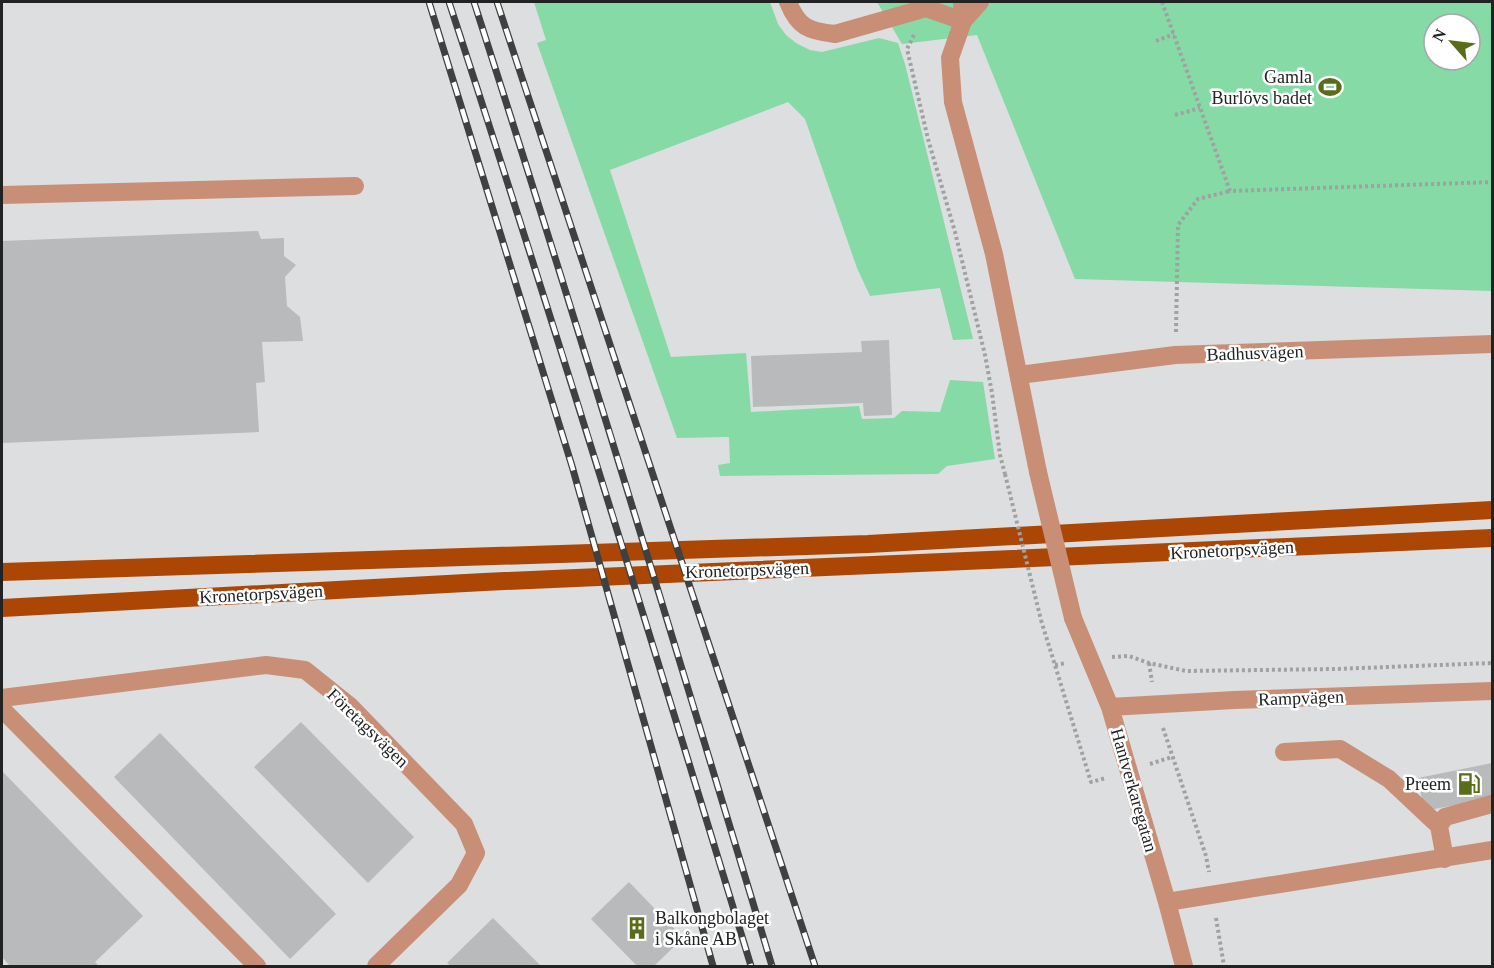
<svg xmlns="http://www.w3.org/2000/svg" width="1494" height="968" font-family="'Times New Roman',serif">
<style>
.green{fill:#86daa6;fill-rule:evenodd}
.building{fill:#b9babb}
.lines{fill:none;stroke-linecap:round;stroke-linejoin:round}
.path{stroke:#a0a1a2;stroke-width:4;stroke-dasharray:3 3;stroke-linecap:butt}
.minor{stroke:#c98f76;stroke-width:18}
.major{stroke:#ac4605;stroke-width:18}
.rail-casing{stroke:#3f4040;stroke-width:7}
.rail{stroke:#fff;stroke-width:4.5;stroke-dasharray:14;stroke-linecap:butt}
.path-bridge{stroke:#a0a1a2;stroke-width:4;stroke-dasharray:3 3;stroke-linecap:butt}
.minor-bridge{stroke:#c98f76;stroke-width:18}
.labels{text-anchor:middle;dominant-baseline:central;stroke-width:5;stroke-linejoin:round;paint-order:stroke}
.poi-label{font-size:18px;fill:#212222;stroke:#fff;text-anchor:end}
.street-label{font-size:18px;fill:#212222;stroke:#fff}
</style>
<rect width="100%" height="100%" fill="#dddedf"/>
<!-- green -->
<path class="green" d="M534,2h236l8,22 8,11 10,8 14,7 12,2 57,-14 19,5 7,21 68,275 -20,1 -13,-52 -70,8 -13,-28 -52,-149 -17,-17 -178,68 61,187 75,-4 5,59 108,-6 3,13 32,-1 8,-7 38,1 10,-32 33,2 12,77 -48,7 -9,8 -218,2 -2,-11 12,-2 -1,-26 -52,1 -140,-395 9,-3z
M877,2h615v289l-417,-12 -98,-244 -75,9zM1434,24h36v36h-36z"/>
<!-- building -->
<path class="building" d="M258,231l3,8 23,-1v18l12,9 -11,12 2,29 13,11 3,24 -41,1 3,40 -9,1 3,49 -257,11v-202z
M889,340l3,75 -28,1 -1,-13 -110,4 -2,-51 111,-4 -1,-11z
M301,722l113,115 -46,46 -114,-116z
M160,733l176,181 -46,45 -176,-182z
M1492,763v35l-68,13 -6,-33z
M2,771l141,145 -48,46 4,4h-89l-8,-9z
M629,882l54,56 -29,28h-17l-46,-47z
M493,918l48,48h-90l-4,-3z"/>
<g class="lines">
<!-- path -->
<path class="path" d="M1162,2l68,189 262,-9
M914,35l-7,14 21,90 27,93 30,123 7,38 8,62 5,19
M1156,41l18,-7
M1175,115l25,-7
M1176,332l2,-107 20,-26 32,-8
M1041,620l50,162 15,-4
M1112,657l17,-1 20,7 37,8 149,-2 157,-6
M1149,663l3,19
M1055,665l11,-2
M1163,728l43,128 3,16
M1150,764l22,-7
M1216,918l8,48"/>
<!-- minor -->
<path class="minor" d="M788,2c10,25 20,29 47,32l91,-26 37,13 -1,-19
M980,2l-17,19 -13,37 3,44 41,152 44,218
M2,195l353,-9
M1019,375l156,-20 317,-11
M1073,618l37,89 57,195 17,64
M2,698l264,-33 39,5 45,36 114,118 12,29 -17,32 -83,81
M1110,707l124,-7 258,-9
M2,709l255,257
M1284,752l56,-3 49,30 50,47
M1445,859l-6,-33 6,-9 47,-13
M1167,902l325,-52"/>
<!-- major -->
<path class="major" d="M2,572l866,-28 624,-34
M2,608l482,-26 1008,-44"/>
<!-- rail casing -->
<g class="rail-casing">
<path id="rail" d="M429,2l143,464 141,500
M449,2c105,320 204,642 302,964
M474,2c103,320 201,642 298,964
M497,2l318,964"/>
</g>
<!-- rail -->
<use href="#rail" class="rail"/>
<!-- path-bridge -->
<path class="path-bridge" d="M1005,474l36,146"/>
<!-- minor-bridge -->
<path class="minor-bridge" d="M1038,472l35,146"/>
</g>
<!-- icons -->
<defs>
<g id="stadium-bare" transform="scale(1.8)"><path d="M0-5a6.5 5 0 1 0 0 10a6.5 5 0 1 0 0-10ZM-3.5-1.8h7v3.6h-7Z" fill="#596c19" stroke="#fff" stroke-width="2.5" paint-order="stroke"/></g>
<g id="fuel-bare" transform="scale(1.8)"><path d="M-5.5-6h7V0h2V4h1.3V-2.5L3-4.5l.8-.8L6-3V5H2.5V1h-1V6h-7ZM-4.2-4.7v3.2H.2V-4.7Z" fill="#596c19" stroke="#fff" stroke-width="2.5" paint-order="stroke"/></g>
<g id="building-bare" transform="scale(1.8)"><path d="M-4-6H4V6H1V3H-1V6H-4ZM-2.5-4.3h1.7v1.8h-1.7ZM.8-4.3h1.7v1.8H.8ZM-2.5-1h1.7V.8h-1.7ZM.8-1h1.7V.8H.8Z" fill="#596c19" stroke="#fff" stroke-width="2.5" paint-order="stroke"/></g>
</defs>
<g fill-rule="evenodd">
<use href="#stadium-bare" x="1330" y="87"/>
<use href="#fuel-bare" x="1469" y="784"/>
<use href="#building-bare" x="637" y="928"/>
</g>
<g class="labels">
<!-- poi labels -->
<g class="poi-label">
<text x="1312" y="77">Gamla<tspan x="1312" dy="21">Burlövs badet</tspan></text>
<text x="1451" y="784">Preem</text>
<text x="655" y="918" text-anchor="start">Balkongbolaget<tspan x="655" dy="21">i Skåne AB</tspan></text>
</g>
<!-- street labels -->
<g class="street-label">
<text transform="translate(1255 353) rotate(-2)">Badhusvägen</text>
<text transform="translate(1232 550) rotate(-3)">Kronetorpsvägen</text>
<text transform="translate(747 570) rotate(-2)">Kronetorpsvägen</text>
<text transform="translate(261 594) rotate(-3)">Kronetorpsvägen</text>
<text transform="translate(1301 698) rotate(-2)">Rampvägen</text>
<text transform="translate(368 728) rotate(44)">Företagsvägen</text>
<text transform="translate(1134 790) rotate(74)">Hantverkaregatan</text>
</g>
</g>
<!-- border -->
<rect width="1494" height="968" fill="none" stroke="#212222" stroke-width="6"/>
<!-- north arrow -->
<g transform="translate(1452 42) rotate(298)"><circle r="28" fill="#ffffff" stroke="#a6a7a7" stroke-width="1.5"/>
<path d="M0-4.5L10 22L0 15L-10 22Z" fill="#596c19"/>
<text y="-9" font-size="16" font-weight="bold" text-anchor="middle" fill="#212222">N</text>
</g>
</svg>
